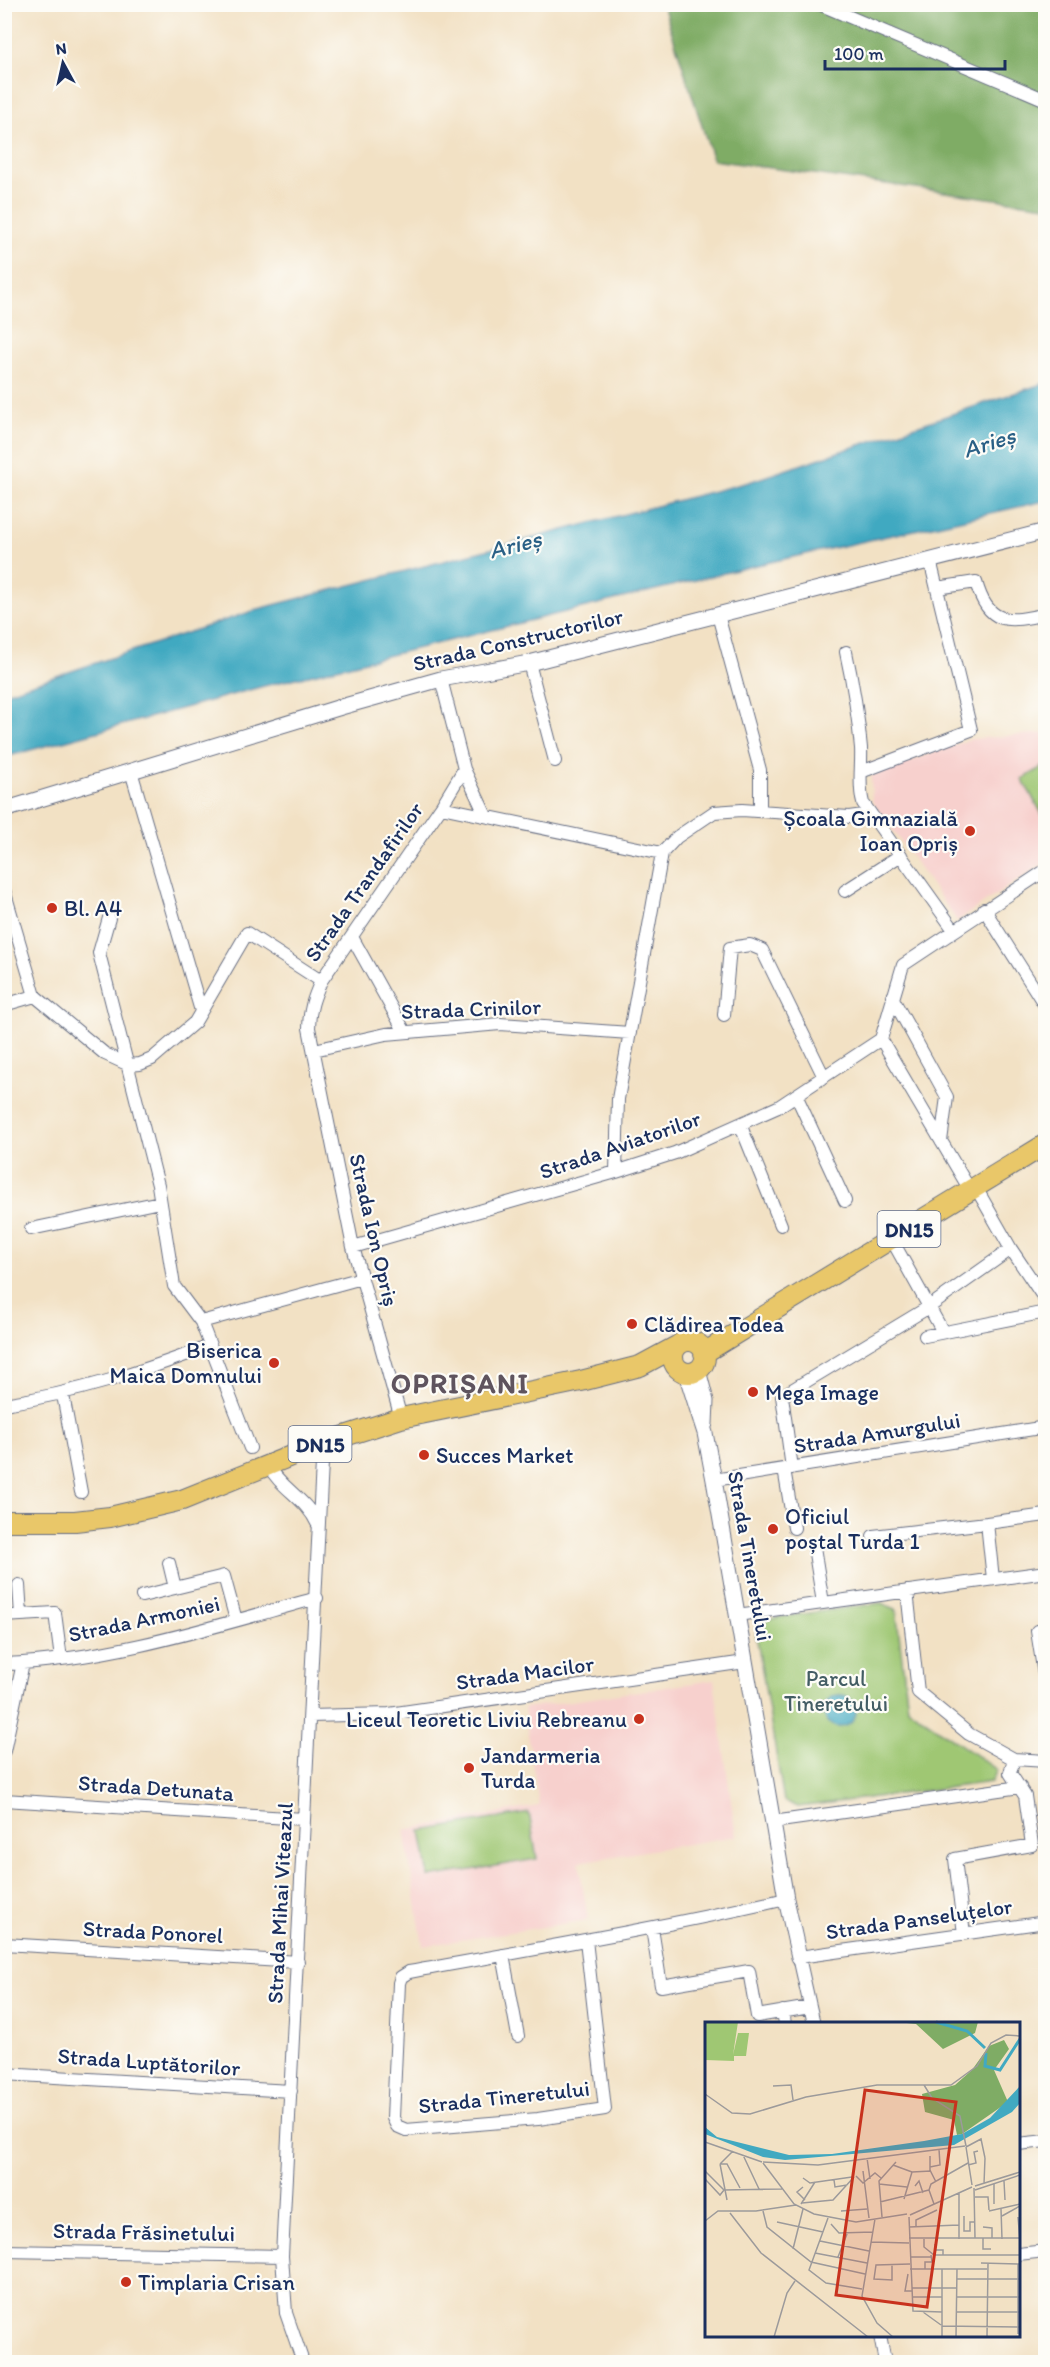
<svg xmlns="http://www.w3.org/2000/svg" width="1050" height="2367" font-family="Itim,sans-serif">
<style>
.built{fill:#f7d0cd}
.green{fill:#9fc773;stroke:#5d7b68;stroke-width:1.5}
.forest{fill:#7fac65;stroke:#4d6e62;stroke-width:1.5}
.water{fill:#41a9c1;stroke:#2e6c90;stroke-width:1.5}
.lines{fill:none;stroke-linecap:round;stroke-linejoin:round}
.minor-casing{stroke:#666d82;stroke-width:14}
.tertiary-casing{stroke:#666d82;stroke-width:17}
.primary-casing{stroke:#666d82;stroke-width:22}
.minor{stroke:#fff;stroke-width:12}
.tertiary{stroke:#fff;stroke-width:15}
.primary{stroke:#e9c769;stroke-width:20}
.poi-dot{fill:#c8321e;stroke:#fdfcf7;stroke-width:2}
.labels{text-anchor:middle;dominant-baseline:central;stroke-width:4.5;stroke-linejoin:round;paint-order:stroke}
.shield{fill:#fdfcf7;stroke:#5f6c8c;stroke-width:1.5}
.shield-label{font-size:21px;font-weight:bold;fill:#1b2f5e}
.street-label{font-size:22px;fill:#1b2f5e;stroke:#fdfcf7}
.poi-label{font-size:22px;fill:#1b2f5e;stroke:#fdfcf7;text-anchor:start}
.park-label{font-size:22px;fill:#435d64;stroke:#fdfcf7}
.water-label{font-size:24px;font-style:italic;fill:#2a6086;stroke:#fdfcf7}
.district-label{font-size:28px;font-weight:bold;letter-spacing:1.5px;fill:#5f545e;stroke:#fdfcf7}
.inset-river{fill:none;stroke:#41a9c1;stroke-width:3}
.inset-road{fill:none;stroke:#9c9a9b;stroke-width:1.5}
.view{fill:#c8321e;fill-opacity:0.15;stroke:#c8321e;stroke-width:3}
.inset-edge{fill:none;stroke:#1b2f5e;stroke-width:3}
</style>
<rect width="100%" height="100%" fill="#fdfcf7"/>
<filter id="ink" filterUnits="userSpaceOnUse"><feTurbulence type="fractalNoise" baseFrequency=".0167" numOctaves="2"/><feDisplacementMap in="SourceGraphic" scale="12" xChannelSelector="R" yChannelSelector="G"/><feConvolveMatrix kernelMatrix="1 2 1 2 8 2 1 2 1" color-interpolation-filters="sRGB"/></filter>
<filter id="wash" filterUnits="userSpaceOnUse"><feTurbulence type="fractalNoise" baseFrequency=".008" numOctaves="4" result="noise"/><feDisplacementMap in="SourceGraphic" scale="24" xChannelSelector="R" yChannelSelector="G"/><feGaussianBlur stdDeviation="1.35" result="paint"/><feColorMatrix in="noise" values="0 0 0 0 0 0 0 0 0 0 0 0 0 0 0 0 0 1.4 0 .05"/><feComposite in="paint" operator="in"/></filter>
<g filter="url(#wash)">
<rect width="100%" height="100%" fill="#f2e1c4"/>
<!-- built -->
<path class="built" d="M1044,733l1,129 -88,59 -85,-120 -1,-25 100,-37z
M714,1680l22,156 -157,26 9,58 -165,26 -19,-116 135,-24 -15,-98z"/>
<!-- green -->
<path class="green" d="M1045,766v53l-23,-40z
M881,1603l15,6 12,99 89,62 -6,12 -193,25 -14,-6 -28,-167 11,-15z
M529,1813l8,46 -108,18 -8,-46z"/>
<!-- forest -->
<path class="forest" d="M663,5h382v201l-332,-46z"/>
<!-- water -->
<path class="water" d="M1045,383v118l-288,64 -493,121 -259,71v-64l257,-85 487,-126z
M824 1711a16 16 0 1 1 32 0a16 16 0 1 1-32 0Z"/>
</g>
<g filter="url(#ink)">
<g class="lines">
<!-- minor casing -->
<g class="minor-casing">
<path id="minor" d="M819,4l227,96
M937,588l39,-6c12,43 31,41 70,32
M718,615l42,155v41
M846,652c7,32 12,63 15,96 1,19 -3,37 2,55l91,127
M529,663l26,98
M441,679l23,90 22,47
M131,771l70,240
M861,772l110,-42 -41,-170
M441,807l221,46
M4,890l31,106
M845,891l56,-36
M984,909l62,98
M109,918l-10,35 59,232 16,101 27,36 49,126
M352,937l53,95
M35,996l70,58 24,11 11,-1 12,-5 43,-37 52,-89 74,48
M892,997l55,100 -6,44
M4,1005l31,-9
M724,1015l6,-67 20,-3 12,5 62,127
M314,1050l72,-16 114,-10 130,9
M796,1095l49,106
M740,1124l41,101
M616,1172l2,-73 44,-246 15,-16 37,-25 28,-2 107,7 22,-3
M975,1186l36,63 35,52
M970,1190l-89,-151 22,-74 143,-95
M31,1229l129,-27
M892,1240l51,92
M353,1247l263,-75 59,-19 103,-46 103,-68
M201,1322l161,-44
M925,1336l121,-24
M63,1395l18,97
M4,1404c73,-11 137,-32 206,-58
M401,1418l-48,-171 -44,-219c0,-18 5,-31 12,-47l120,-174 23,-38
M268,1465c13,24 39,34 50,60
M792,1468l-10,-72 147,-89 82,-58
M784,1469l10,59
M714,1480l332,-53
M873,1536l114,-13
M814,1547l9,56
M169,1563l6,25
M993,1579l-6,-56 59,-8
M19,1585l2,30
M907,1591l11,101 51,42 45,25 32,2
M142,1596l82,-20 12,44
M737,1615l309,-43
M4,1616l51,-3 6,46
M1037,1631l9,56
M4,1664c107,-4 211,-38 313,-66
M310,1716l79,-2 356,-52
M4,1751l19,-88
M4,1800l300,19
M773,1822l247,-35
M652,1928l9,58 88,-15 8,45 53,-9
M964,1934l-9,-75 77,-14 -7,-49 -15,-23 4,-14
M586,1940l19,169 -67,10 -132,11 -9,-4 -4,-8 6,-135 2,-6 8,-5c126,-23 252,-44 377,-73
M4,1944l294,18
M503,1955l15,81
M783,2011l2,13
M814,2024l-15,-67 247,-35
M4,2074l287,17
M1018,2144l28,-3
M4,2251l278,5
M1018,2254l28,-3
M880,2336l5,26
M303,2362l-17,-49 -4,-57 41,-813"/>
</g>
<!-- tertiary casing -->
<g class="tertiary-casing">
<path id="tertiary" d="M4,810l337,-103 100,-28 88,-16 517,-132
M698,1370l8,31 -1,23
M686,1373l19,60 9,47 72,419 13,58"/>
</g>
<!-- primary casing -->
<g class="primary-casing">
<path id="primary" d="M673 1357a16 16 0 1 1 32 0a16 16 0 1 1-32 0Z
M704,1353l342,-209
M4,1521h71l35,-4 72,-17 141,-57 78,-25 180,-37 59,-15 37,-20"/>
</g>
<!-- minor -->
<use href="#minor" class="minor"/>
<!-- tertiary -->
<use href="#tertiary" class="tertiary"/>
<!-- primary -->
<use href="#primary" class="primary"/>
</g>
</g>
<!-- markers -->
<g class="poi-dot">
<circle cx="970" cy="831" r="6"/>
<circle cx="52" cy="908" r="6"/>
<circle cx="632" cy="1324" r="6"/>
<circle cx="274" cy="1363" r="6"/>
<circle cx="753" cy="1392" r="6"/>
<circle cx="424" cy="1455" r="6"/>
<circle cx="773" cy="1529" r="6"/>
<circle cx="639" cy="1719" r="6"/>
<circle cx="469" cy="1768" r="6"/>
<circle cx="126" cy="2282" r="6"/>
</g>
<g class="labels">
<!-- shield labels -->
<g class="shield">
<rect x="877.5" y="1211" width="63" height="36" rx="4.5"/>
<rect x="288.5" y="1426" width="63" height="36" rx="4.5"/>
</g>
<g class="shield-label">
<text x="909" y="1229">DN15</text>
<text x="320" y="1444">DN15</text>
</g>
<!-- street labels -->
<g class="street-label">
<text transform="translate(518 640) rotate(-13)">Strada Constructorilor</text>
<text transform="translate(364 882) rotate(-55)">Strada Trandafirilor</text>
<text transform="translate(471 1009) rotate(-2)">Strada Crinilor</text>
<text transform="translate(620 1145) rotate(-19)">Strada Aviatorilor</text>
<text transform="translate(374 1230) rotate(77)">Strada Ion Opriș</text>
<text transform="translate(877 1433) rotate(-9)">Strada Amurgului</text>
<text transform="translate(750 1556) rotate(80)">Strada Tineretului</text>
<text transform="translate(144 1619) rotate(-12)">Strada Armoniei</text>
<text transform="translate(525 1673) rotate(-8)">Strada Macilor</text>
<text transform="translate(156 1788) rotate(4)">Strada Detunata</text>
<text transform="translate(280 1903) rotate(-87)">Strada Mihai Viteazul</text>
<text transform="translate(919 1919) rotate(-8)">Strada Panseluțelor</text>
<text transform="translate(153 1932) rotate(3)">Strada Ponorel</text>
<text transform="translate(149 2062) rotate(4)">Strada Luptătorilor</text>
<text transform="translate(504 2097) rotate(-6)">Strada Tineretului</text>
<text transform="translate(144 2232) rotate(1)">Strada Frăsinetului</text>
</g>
<!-- poi labels -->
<g class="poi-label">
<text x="958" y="818" text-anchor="end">Școala Gimnazială<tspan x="958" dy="25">Ioan Opriș</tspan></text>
<text x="64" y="908">Bl. A4</text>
<text x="644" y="1324">Clădirea Todea</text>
<text x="262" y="1350" text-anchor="end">Biserica<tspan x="262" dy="25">Maica Domnului</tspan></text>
<text x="765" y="1392">Mega Image</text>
<text x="436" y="1455">Succes Market</text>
<text x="785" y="1516">Oficiul<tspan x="785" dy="25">poștal Turda 1</tspan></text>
<text x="627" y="1719" text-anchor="end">Liceul Teoretic Liviu Rebreanu</text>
<text x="481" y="1755">Jandarmeria<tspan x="481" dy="25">Turda</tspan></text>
<text x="138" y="2282">Timplaria Crisan</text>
</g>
<!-- park labels -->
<g class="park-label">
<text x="836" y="1678">Parcul<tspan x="836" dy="25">Tineretului</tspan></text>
</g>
<!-- water labels -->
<g class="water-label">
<text transform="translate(989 442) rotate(-17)">Arieș</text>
<text transform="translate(515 544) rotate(-14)">Arieș</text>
</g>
<!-- district labels -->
<g class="district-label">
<text x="460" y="1383">OPRIȘANI</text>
</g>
</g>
<!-- overview -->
<g transform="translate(705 2022)">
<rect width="315" height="315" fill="#f2e1c4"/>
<path d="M1,0h32l-5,33 5,-22h11l-3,23h-12v5l-29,-1z" fill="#9fc773"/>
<path d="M192,0h81l-3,11 -32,16 -27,-25zM299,18l5,9 -15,21 14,32 -46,32 -5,1 -3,-15 -29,-8 -3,-18 33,-9 17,-15 17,-24z" fill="#7fac65"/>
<path d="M315,64v17l-8,9 -58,33 -169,15 -22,-3 -58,-23v-7l12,10 72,18 43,-1 92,-13 38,-7 28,-16z" fill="#41a9c1"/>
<path class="inset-river" d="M231,0l31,9 18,17M281,31l-1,13 15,4 20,-31"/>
<path class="inset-road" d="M219,63l8,13 28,18 6,30M68,64l18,-1 2,15M0,72l27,19 18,1 56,-17 71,-12h74l26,-19 14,-23 15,-8 14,1M0,120l57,20M261,125l6,38M261,125l15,-8 4,19M38,133l16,34M225,134v14l6,12M162,136l3,21M58,140l55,3 147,-19M58,141l31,41 20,10 42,8 51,-8M15,142l7,36M15,142h7l13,24M15,142l13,-13M188,143l19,7M263,143l8,-2 -2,-11 4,-1M225,145l10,-2 -1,-16M0,149l19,19 58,-1M158,149l6,47M207,150l19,-1M151,154l7,7 12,-10 6,5M98,156l7,5 42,-6M0,157l15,16 4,-5M129,158l1,7 12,-2M299,159l1,19M174,162l28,3M279,162l1,-26M289,162v20M210,164l4,-5 4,12M270,164l45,-14M98,165l-6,5 8,8M269,166l1,50M270,168l45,-15M270,175h13l1,13M199,177l8,-27M175,180l49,-12M97,181l31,-3 21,-23M96,182l14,-22M229,182l-5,-14 2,-6 37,-21M296,187l1,30M58,189l4,16 44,35 54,12M136,189l26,-2M284,189l31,-7M25,191l31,40 107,84M205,193l62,-28M259,194v15h6v-9h5M297,194l18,-10M177,195l-3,-36 17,-19M204,195l4,94 29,1M313,195l2,24M123,196l-19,52 17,13 36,6M170,197l-13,77 15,27 16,14M0,199l13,-10h38l40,-6M72,200l46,10M126,202l8,9 34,-1M211,204v-6l21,-10M204,205l50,-2M278,205l9,1v10M204,216h111M278,216v11h8M219,217v8l10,8h86M254,217v-46M115,219l49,10M166,220l38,1M230,222v6h8v5M88,227l10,-40M110,231l52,10M133,235l9,-23M205,235h22M276,241l38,1M187,243v15l-18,-1 2,-14 34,-1M205,247h77M220,247v-7h7l-1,-7M203,252l-3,17h7M252,257h62M207,266h45M208,275h29M252,275h62M218,290l18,13M252,290h62M237,304l78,1M313,312v-70M69,315l13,-44 8,-12M237,315v-68M251,315l1,-68M282,315l1,-73"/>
<path class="view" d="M160,68l91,12 -29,205 -91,-12z"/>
<rect width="315" height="315" class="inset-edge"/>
</g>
<!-- margin -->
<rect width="1050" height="2367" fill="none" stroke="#fdfcf7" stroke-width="24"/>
<!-- north arrow -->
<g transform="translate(63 63) rotate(352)" stroke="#fdfcf7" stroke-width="4.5" paint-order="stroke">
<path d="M0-4.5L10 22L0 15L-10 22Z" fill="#1b2f5e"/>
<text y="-9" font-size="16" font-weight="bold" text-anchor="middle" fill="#1b2f5e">N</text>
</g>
<!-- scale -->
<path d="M825 60v9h180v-9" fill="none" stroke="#1b2f5e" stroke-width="3"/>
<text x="834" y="60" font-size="18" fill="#1b2f5e" stroke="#fdfcf7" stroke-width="4.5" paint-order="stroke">100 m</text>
</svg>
